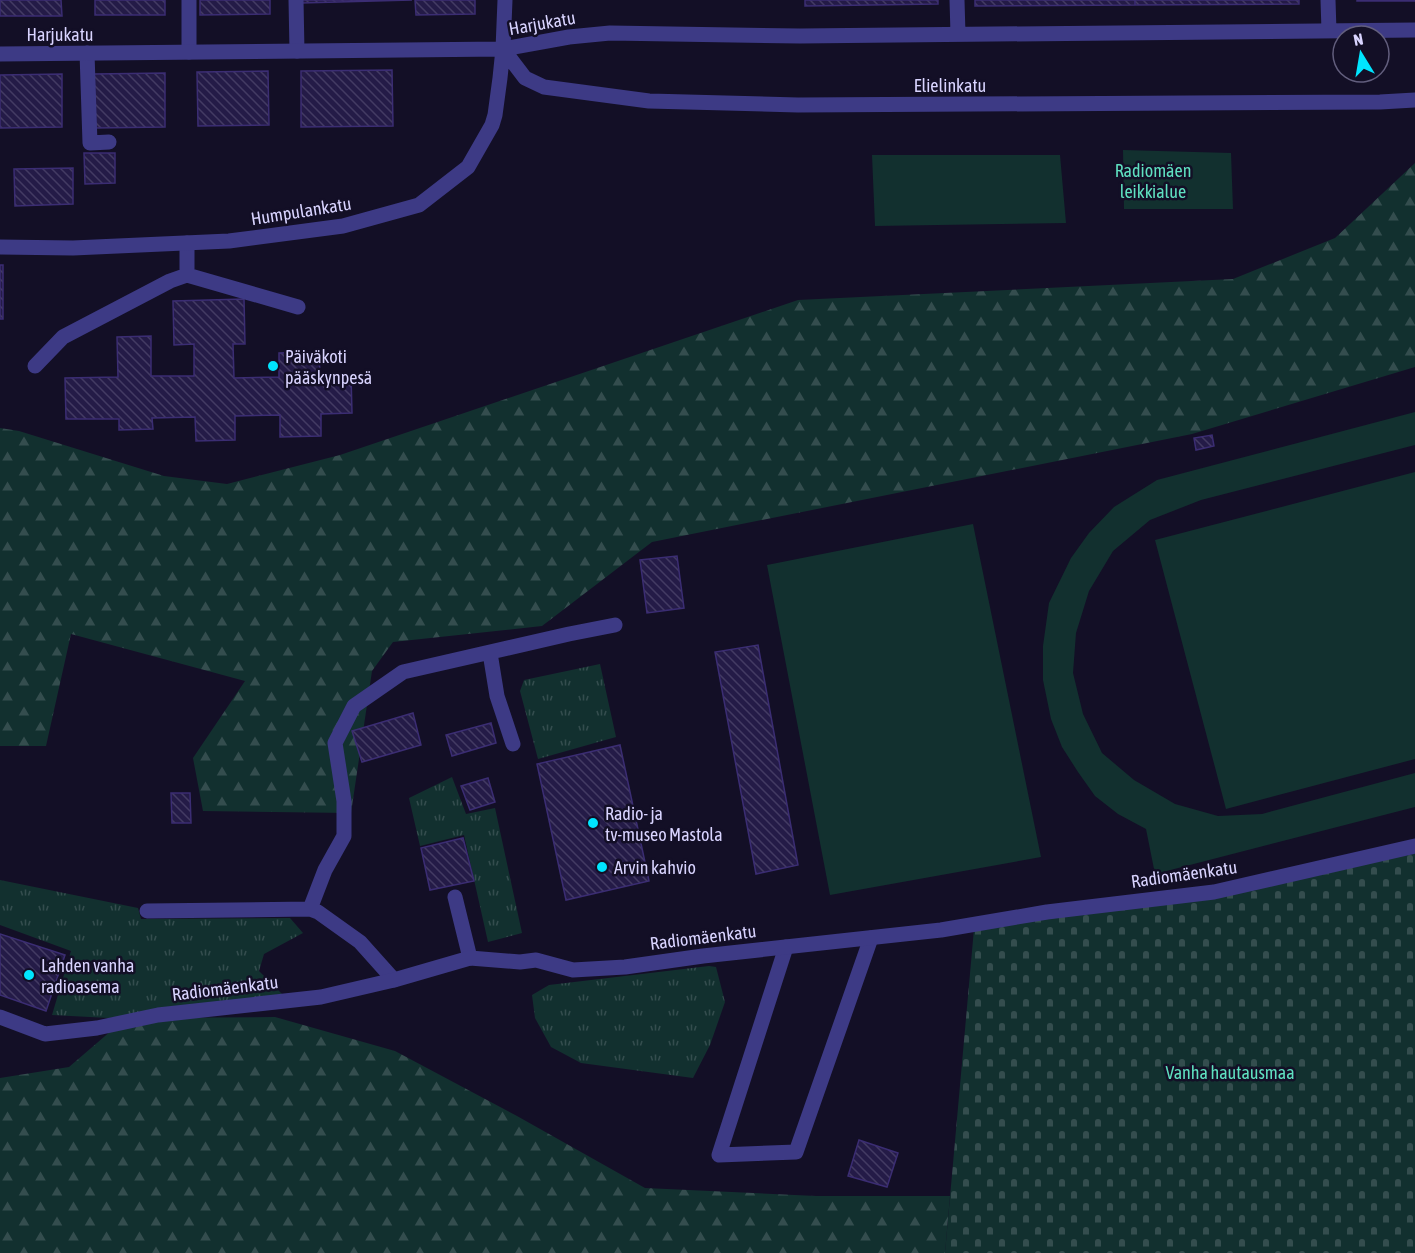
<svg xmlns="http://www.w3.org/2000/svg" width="1415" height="1253" font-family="'Asap Condensed',sans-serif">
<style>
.grass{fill:url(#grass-tufts)}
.forest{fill:url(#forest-firs)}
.cemetery{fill:url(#cemetery-stones)}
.park{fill:#12302f}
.building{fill:url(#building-back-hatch);stroke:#3b2d73;stroke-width:1.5}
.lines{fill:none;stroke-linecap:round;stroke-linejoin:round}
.lane{stroke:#3d3a85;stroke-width:15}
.street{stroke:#3d3a85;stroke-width:15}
.poi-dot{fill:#00e5ff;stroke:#130f26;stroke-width:2}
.labels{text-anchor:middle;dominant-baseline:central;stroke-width:5;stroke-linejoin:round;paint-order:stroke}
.street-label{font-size:18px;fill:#d9d4ff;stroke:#130f26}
.park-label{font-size:18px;fill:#5fe0c0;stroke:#130f26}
.poi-label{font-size:18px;fill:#d9d4ff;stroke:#130f26;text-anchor:start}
</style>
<defs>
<pattern id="grass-tufts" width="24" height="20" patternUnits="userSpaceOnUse" patternTransform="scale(1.5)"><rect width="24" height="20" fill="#12302f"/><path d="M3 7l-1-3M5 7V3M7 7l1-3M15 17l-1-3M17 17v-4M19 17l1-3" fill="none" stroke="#344d4e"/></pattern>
<pattern id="forest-firs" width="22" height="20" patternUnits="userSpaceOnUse" patternTransform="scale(1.5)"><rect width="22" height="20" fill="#12302f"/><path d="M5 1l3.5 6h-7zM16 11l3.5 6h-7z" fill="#344d4e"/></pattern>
<pattern id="cemetery-stones" width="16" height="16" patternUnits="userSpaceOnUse" patternTransform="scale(1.5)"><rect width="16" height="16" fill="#12302f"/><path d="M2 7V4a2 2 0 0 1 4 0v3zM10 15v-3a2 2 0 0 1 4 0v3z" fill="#344d4e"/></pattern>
<pattern id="building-back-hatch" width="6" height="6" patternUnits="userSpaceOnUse" patternTransform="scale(1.5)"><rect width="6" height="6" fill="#241b47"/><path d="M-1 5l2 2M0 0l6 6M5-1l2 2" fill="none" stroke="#433b63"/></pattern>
</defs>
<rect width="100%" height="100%" fill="#130f26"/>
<!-- grass -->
<path class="grass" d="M600,664l16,73 -78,22 -18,-68 4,-11z
M452,777l14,37 29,-6 27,125 -34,9 -24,-107 -44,11 -11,-48z
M0,880l138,28 3,11 149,-1 13,15 -39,21 -5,17 23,23 -173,24 -57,-3 19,-64 -71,-26z
M709,966l7,1 9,35 -15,43 -17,33 -112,-15 -30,-16 -16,-29 -3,-23 17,-10z"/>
<!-- forest -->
<path class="forest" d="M1415,163v204l-223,67 -540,108 -110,84 -149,16 -21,29 -21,142 -148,-2 -10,-53 52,-77 -174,-47 -25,112h-46v-318l19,3 145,45 63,8 113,-29 458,-155 435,-21 102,-41z
M275,1017l120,34 122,65 128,72 171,8h134l-5,57h-945v-175l69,-11 57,-49z"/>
<!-- cemetery -->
<path class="cemetery" d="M1415,852v401h-470l29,-324z"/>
<!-- park -->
<path class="park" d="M1123,150l108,3 2,56h-109z
M872,155h188l6,68 -191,3z
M1415,412v33l-214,55 -51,20 -37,31 -24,40 -13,42 -3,40 10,41 19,39 32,27 41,24 43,12 44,-2 153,-41v34l-260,67 -9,-45 -28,-15 -23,-18 -17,-24 -16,-25 -11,-28 -8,-39v-34l6,-43 22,-45 18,-25 25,-26 43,-27z
M1415,472v287l-189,50 -71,-269z
M973,524l68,333 -211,38 -63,-330z"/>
<!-- building -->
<path class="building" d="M0,0h61l1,16h-62z
M95,0h70v15h-70z
M200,0h70v14l-70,1z
M302,0h110l-110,3z
M415,0h60v14l-59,1z
M805,0h133v4l-133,2z
M975,0h160v5l-160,1z
M1135,0h164v4l-164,1z
M1357,0h58v1h-58z
M392,70l1,56 -92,1v-56z
M268,71l1,54 -71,1 -1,-54z
M165,73v54l-70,1 -1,-54z
M62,74v53l-62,1v-53z
M84,153h31v30l-30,1z
M73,168v36l-58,2 -1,-37z
M0,265h3v54h-3z
M244,299l1,45h-12l1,34 45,-1v-24l40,-1 1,24 31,-1 1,38 -31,1v22l-41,1v-22l-45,1v24l-39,1 -1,-24 -43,1 1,11 -34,1v-11h-53l-1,-41 53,-1 -1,-40 34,-1v40h43v-32l-20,1 -1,-44z
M1212,435l2,11 -18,4 -2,-12z
M677,556l7,52 -37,5 -7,-53z
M758,645l40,220 -42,9 -41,-222z
M413,713l8,32 -59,17 -10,-31z
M491,723l5,20 -44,13 -6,-21z
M620,745l29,136 -83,19 -29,-136z
M488,778l7,24 -25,8 -9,-24z
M171,793h19l1,30h-19z
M463,838l11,43 -44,9 -9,-42z
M0,934l65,21 -19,56 -46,-16z
M859,1140l39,13 -11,34 -39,-11z"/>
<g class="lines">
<!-- lane -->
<path class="lane" d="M296,0l1,51
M189,52v-52
M87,53l3,90 19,-1
M187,275l111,32
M35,366l28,-29 107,-56 17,-6v-32
M490,653l7,43 16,48
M455,897l15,61
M310,909l15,-39 19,-34v-35l-9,-58 19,-37 49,-34 166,-38 46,-9
M147,911l163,-2 8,3 42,30 34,38
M786,947l-67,208 77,-3 75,-214"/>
<!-- street -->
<path class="street" d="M957,0l1,34
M1328,0l1,31
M503,49l22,29 19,9 105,14 149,4 582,-3 35,-2
M0,54l503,-5 66,-12 41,-4 190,3 615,-6
M0,247l73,1 156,-7 114,-15 76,-21 49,-38 24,-42 3,-10 5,-37 3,-29 2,-49
M0,1017l45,17 52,-6 61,-13 163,-18 73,-17 76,-22 50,4 16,-2 37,10 52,-3 78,-11 238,-26 106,-18 167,-20 201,-46"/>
</g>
<!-- markers -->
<g class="poi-dot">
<circle cx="273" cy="366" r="6"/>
<circle cx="593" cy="823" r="6"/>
<circle cx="602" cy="867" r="6"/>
<circle cx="29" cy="975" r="6"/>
</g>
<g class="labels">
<!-- street labels -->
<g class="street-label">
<text transform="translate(542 23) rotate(-10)">Harjukatu</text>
<text x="60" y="34">Harjukatu</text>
<text x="950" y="85">Elielinkatu</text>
<text transform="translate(301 211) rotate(-9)">Humpulankatu</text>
<text transform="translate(1184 874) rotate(-8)">Radiomäenkatu</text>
<text transform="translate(703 937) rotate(-7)">Radiomäenkatu</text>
<text transform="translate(225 988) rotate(-7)">Radiomäenkatu</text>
</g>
<!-- park labels -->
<g class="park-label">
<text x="1153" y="170">Radiomäen<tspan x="1153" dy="21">leikkialue</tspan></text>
<text x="1230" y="1072">Vanha hautausmaa</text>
</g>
<!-- poi labels -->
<g class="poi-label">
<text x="285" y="356">Päiväkoti<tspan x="285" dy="21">pääskynpesä</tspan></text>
<text x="605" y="813">Radio- ja<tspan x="605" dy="21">tv-museo Mastola</tspan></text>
<text x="614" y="867">Arvin kahvio</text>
<text x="41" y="965">Lahden vanha<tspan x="41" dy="21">radioasema</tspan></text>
</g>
</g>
<!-- north arrow -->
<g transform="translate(1361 54) rotate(349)"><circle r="28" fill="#130f26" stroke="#625e7d" stroke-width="1.5"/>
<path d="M0-4.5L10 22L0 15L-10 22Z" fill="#00e5ff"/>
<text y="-9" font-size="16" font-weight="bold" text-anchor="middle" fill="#d9d4ff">N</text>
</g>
</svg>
